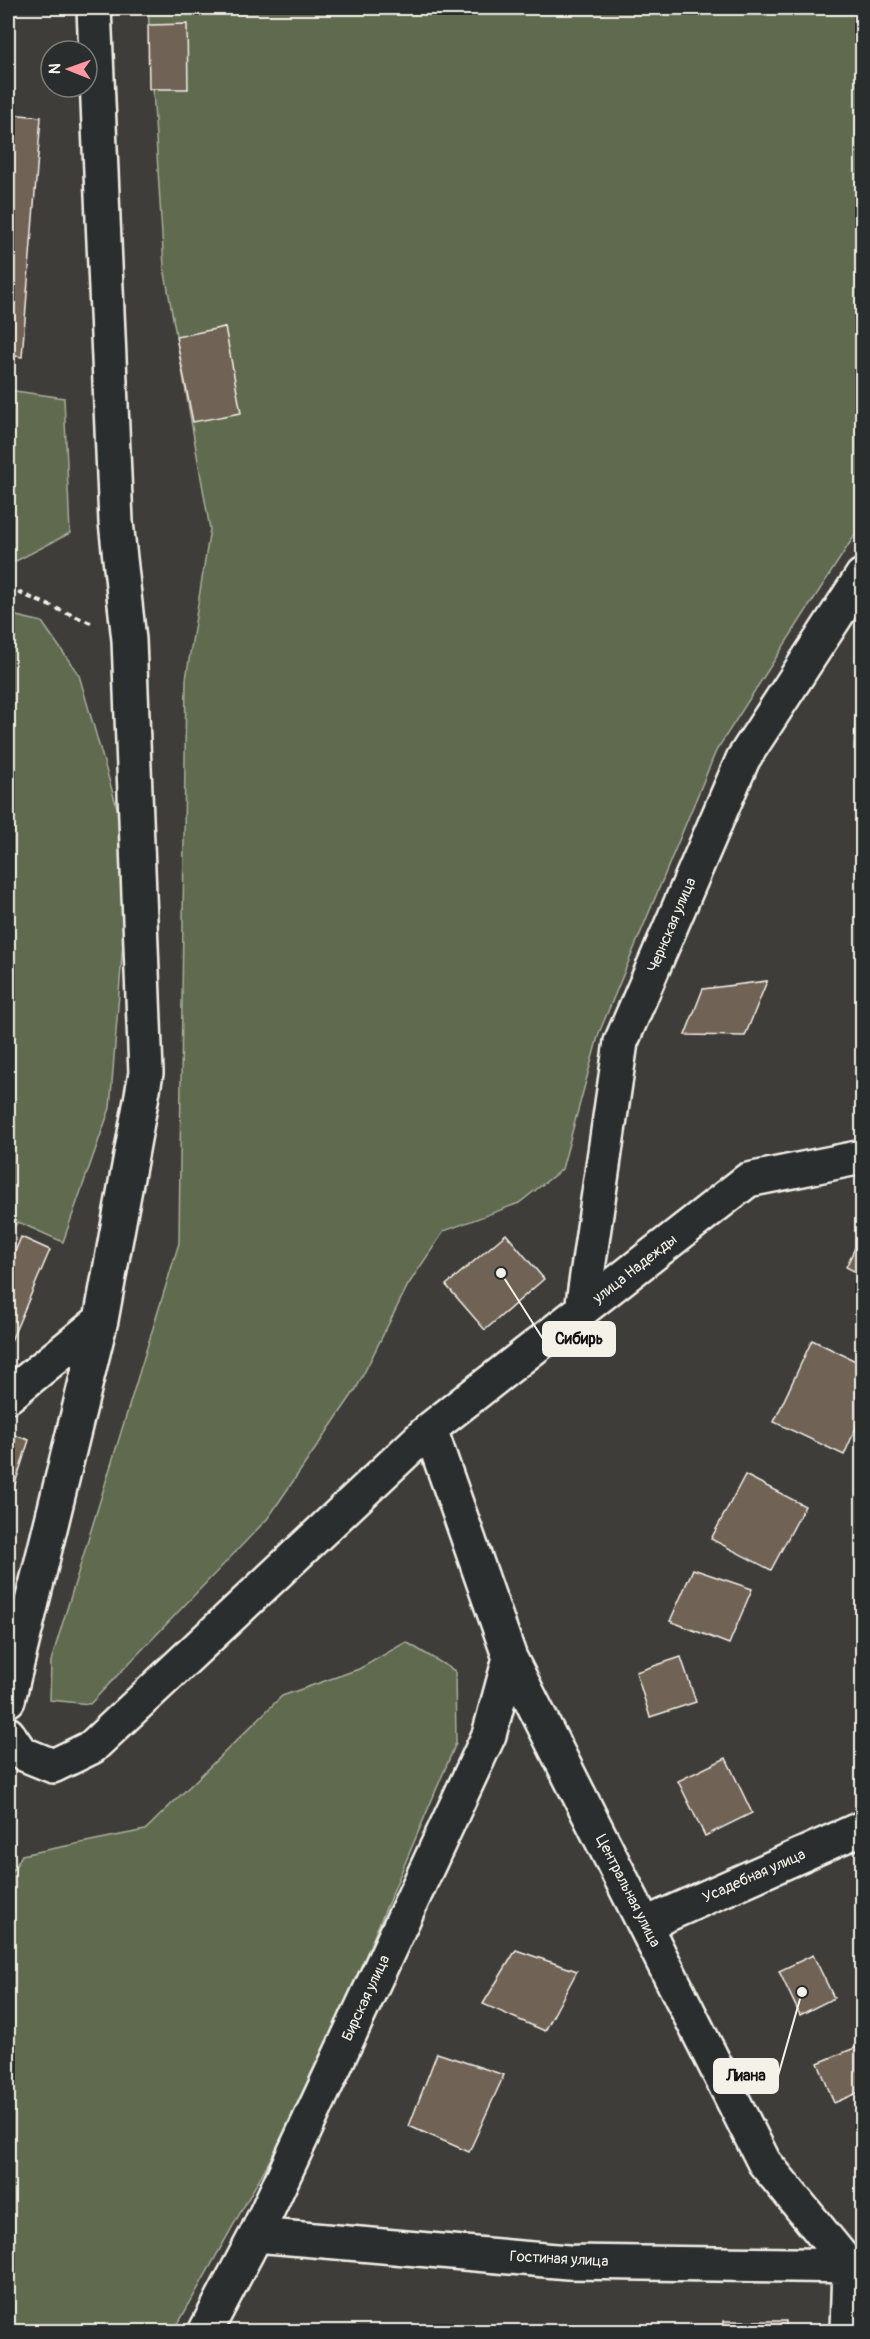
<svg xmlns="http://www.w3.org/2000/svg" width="870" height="2339" font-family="Pangolin,sans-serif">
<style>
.green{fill:#5f6a50;stroke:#aaae9c;stroke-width:1.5}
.building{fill:#706356;stroke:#f4f1e8;stroke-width:1.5}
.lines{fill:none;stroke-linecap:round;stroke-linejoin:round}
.minor-casing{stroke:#f4f1e8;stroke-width:38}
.path{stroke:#f4f1e8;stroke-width:4;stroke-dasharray:6 4.5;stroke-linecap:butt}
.minor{stroke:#2a2d2e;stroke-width:33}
.labels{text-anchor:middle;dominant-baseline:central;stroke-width:6;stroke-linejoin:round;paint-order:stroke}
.street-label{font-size:15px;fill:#f4f1e8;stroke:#2a2d2e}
.leader{fill:none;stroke:#f4f1e8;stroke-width:2}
.callout-dot{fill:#f4f1e8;stroke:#2a2d2e;stroke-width:2}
.callout{fill:#f4f1e8;stroke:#f4f1e8;stroke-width:2}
.callout-label{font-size:16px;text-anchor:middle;font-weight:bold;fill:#111}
</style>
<rect width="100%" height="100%" fill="#3f3d3a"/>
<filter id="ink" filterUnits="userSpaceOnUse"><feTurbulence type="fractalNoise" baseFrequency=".0167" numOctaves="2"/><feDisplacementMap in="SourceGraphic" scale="12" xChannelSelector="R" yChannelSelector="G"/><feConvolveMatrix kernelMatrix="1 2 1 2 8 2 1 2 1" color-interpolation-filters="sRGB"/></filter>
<g filter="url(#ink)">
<!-- green -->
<path class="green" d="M148,8h714v516l-146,227 -117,282 -37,136 -43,34 -75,28 -36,54 -52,104 -88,129 -178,186 -40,-4 1,-39 128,-418 7,-564 24,-150 -46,-262z
M8,390l56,8 6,135 -54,28h-8z
M8,614l34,8 37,53 51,178 -20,255 -47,134 -45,-20 -10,11z
M406,1642l49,29 1,72 -148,349 -134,239 -166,1v-453l14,-24 123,-25 137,-134 77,-27z"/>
<!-- building -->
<path class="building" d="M187,24l1,65h-39l-1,-64z
M9,114l32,3 -19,240 -14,-2z
M225,327l16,86 -48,9 -17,-85z
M856,702h6v47h-8z
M767,981l-22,55 -60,-1 18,-46z
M862,1233v42l-16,-8z
M506,1234l38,45 -59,51 -39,-45z
M21,1237l29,13 -42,98v-79z
M812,1340l50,24v50l-18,41 -70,-33z
M8,1433l21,7 -21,66z
M745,1475l60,31 -34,64 -60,-31z
M693,1569l59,20 -23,55 -59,-23z
M681,1657l15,45 -46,15 -14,-45z
M726,1758l26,55 -47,23 -27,-55z
M516,1950l61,21 -32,60 -62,-27z
M813,1955l21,43 -34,17 -21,-44z
M857,2047l5,12v32l-28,12 -16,-40z
M437,2053l67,22 -35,77 -60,-26z
M724,2321h62v11h-62z"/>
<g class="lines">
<!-- minor casing -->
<g class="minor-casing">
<path id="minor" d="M582,1310l39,-268 122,-283 119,-183
M8,1396l93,-76
M430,1429l80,229 254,504 85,104 -2,66
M8,1700l93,-380 45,-247 -17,-433 -13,-118 -22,-514
M8,1734l13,19 32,13 39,-19 338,-318 318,-249 114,-23
M646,1924l216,-96
M256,2235l312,27 294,4
M205,2332l51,-97 233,-500 21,-77"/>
</g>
<!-- path -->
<path class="path" d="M8,588l85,36"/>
<!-- minor -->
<use href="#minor" class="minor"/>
</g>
</g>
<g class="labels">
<!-- street labels -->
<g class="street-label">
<text transform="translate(672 925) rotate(-67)">Чернская улица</text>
<text transform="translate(635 1269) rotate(-38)">улица Надежды</text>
<text transform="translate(754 1876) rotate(-24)">Усадебная улица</text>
<text transform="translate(628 1891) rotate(63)">Центральная улица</text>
<text transform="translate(366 1998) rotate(-65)">Бирская улица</text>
<text transform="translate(559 2259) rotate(3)">Гостиная улица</text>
</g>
</g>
<!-- callouts -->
<path class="leader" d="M501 1273L543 1339M802 1992L778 2076"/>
<g class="callout-dot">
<circle cx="501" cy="1273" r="6"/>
<circle cx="802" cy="1992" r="6"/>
</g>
<g class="callout">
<rect x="543" y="1322" width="72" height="34" rx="6"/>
<rect x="714" y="2059" width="64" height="34" rx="6"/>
</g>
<g class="callout-label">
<text x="579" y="1344">Сибирь</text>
<text x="746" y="2081">Лиана</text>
</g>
<!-- margin -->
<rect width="870" height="2339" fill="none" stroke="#2a2d2e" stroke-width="30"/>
<rect x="15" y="15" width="840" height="2309" fill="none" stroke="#f4f1e8" stroke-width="2" filter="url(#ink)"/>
<!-- north arrow -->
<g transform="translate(69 69) rotate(271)"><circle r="28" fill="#2a2d2e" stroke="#7b7b78" stroke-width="1.5"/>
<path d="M0-4.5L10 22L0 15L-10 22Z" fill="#ff9aa2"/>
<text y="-9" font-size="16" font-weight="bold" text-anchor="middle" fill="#f4f1e8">N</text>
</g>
</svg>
